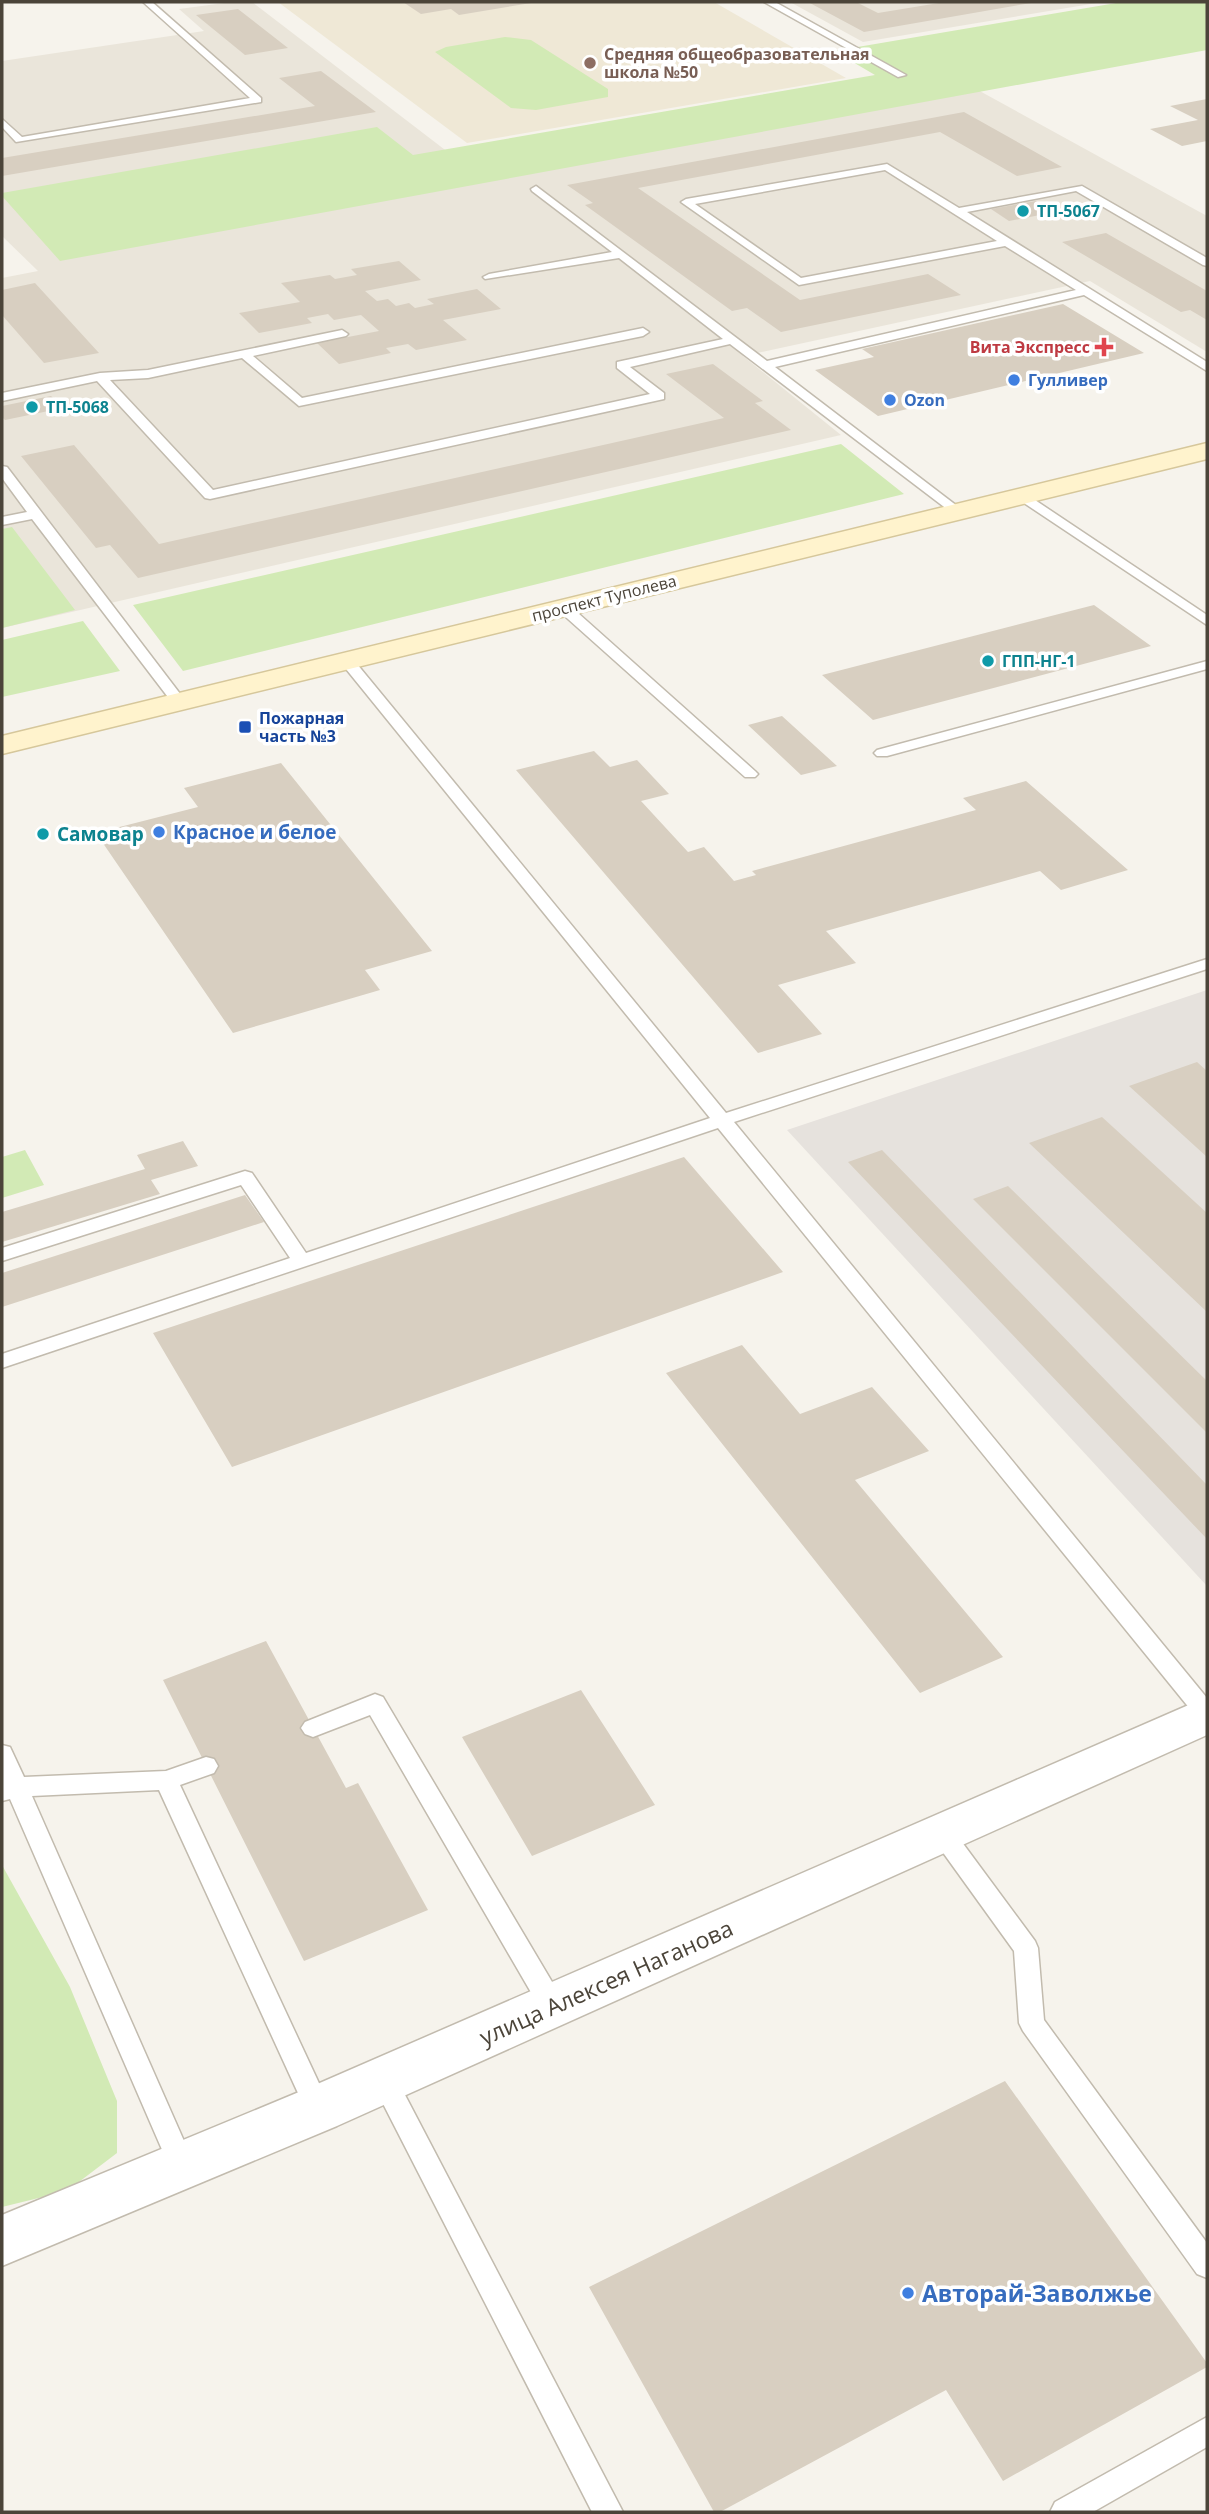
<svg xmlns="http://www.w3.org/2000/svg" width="1209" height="2514" font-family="'Open Sans',sans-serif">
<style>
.residential{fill:#eae5da}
.industrial{fill:#e6e2dd}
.education{fill:#efe8d6}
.green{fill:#d2eab5}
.building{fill:#d8cfc1}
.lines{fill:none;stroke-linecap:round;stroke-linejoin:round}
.lane-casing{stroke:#c2bbae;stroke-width:3}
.street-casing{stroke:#c2bbae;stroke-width:3}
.secondary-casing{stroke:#d6c79b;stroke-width:3}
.lane{fill:#fff;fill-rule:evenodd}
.street{fill:#fff;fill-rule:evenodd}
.secondary{fill:#fff3cd;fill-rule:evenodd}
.education-dot{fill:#8d6e63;stroke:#fff;stroke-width:2.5}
.culture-dot{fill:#0f9aa8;stroke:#fff;stroke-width:2.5}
.health-dot{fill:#e0444e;stroke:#fff;stroke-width:2.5}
.shop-dot{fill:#3f7fe0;stroke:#fff;stroke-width:2.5}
.transit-dot{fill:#1a4fb4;stroke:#fff;stroke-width:2.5}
.labels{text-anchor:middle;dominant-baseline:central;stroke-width:7;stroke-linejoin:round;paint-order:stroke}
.far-education-label{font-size:16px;font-weight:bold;fill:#785e54;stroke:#fff;text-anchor:start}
.far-culture-label{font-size:16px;font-weight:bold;fill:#0d838f;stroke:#fff;text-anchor:start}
.far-health-label{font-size:16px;font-weight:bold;fill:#be3a42;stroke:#fff;text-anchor:end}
.far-shop-label{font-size:16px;font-weight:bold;fill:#366cbe;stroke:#fff;text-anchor:start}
.far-street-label{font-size:16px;fill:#4b4439;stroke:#fff}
.far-transit-label{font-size:16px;font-weight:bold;fill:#164399;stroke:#fff;text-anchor:start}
.shop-label{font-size:19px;font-weight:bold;fill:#366cbe;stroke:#fff;text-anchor:start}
.culture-label{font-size:19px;font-weight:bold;fill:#0d838f;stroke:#fff;text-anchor:start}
.near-street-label{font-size:23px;fill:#4b4439;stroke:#fff}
.near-shop-label{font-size:23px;font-weight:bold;fill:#366cbe;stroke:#fff;text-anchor:start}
</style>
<rect width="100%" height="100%" fill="#f6f3ec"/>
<!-- residential -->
<path class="residential" d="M232,2h20l201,154 492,-84 262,144v136l-117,-71 -347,75 98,79 -839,193v-350l36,-7 -36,-35v-175l202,-30 -25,-22z
M790,2h313l-240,40z"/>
<!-- industrial -->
<path class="industrial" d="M1207,990v596l-420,-456z"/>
<!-- education -->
<path class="education" d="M278,2h436l132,76 -379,65z"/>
<!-- green -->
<path class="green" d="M1122,2h85v48l-1147,211 -58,-65v-3l375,-66 36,28 462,-80 -41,-24z
M505,37l26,3 77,49v8l-72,13 -25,-2 -76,-56 11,-5z
M841,444l63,50 -721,177 -50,-66z
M12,527l63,83 -73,18v-99z
M83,621l37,50 -118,26v-57z
M25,1150l19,35 -42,13v-41z
M2,1865l68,122 47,114v52l-50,38 -65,16z"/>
<!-- building -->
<path class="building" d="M403,2h128v1l-72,12 -8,-6 -30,5z
M808,2h48l22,11 67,-11 86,1 -167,29z
M238,9l50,39 -43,7 -49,-40z
M321,71l55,41 -374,64v-18l313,-52 -36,-28z
M1207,99v42l-25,5 -32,-17 48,-9 -28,-14z
M964,112l98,55 -45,9 -77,-44 -302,56 162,112 128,-26 33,21 -180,37 -34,-24 -15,3 -147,-106 8,-2 -26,-18z
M1036,201l19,11 -46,9 -18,-12z
M1106,233l101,58v29l-17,-10 -9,2 -119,-70z
M399,261l22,19 -56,11 12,10 11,-2 8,7 13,-3 6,5 19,-4 -7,-5 50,-10 24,20 -58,11 24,20 -51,10 -8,-6 -22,4 5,5 -52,11 -22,-21 62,-12 -18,-16 -27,5 -6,-6 -21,4 5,5 -53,10 -20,-20 61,-11 -19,-19 49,-8 5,4 22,-4 -6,-6z
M35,283l64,70 -55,10 -42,-48v-25z
M1063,304l81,49 -266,63 -63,-46 59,-13 -12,-8z
M713,364l50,37 -8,2 36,27 -653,148 -28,-33 -14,3 -75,-92 53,-11 85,99 565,-126 -58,-44z
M51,396l12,12 -58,12 -3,-3v-11z
M1094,605l57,41 -278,74 -51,-45z
M782,716l55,50 -36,9 -53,-50z
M594,751l16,16 27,-7 32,34 -28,7 47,51 16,-5 30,34 22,-6 -4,-4 224,-61 -13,-12 63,-17 102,89 -67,20 -21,-19 -214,60 30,32 -78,22 44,49 -64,19 -242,-283z
M281,763l151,188 -67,19 15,20 -147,43 -137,-200 102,-26 -14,-19z
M1197,1062l10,9v86l-78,-71z
M1102,1117l105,96v99l-178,-169z
M183,1141l15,25 -47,14 9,14 -158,48v-30l143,-43 -8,-14z
M882,1150l325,335v54l-359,-377z
M684,1157l99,115 -551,195 -79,-134z
M1008,1186l199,195v52l-234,-234z
M245,1195l19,27 -262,85v-34z
M742,1345l58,69 72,-27 57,64 -74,29 148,177 -83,36 -254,-320z
M266,1641l80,147 12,-5 70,127 -124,51 -141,-281z
M581,1690l74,115 -123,51 -70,-119z
M1005,2081l202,282v4l-204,114 -57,-91 -226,122h-6l-125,-225z"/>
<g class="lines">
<!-- lane casing -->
<g class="lane-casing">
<path id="lane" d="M143,2h9l109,96v4l-245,40 -14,-15v-8l20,18 228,-39z
M764,2h11l131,73 -8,2z
M887,164l72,44 123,-22 125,72v8l-4,-1 -127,-74 -109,21 240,150v9l-123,-76 -309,72 186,142v6l-5,1 -226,-172 -100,23 34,26v6l-454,100 -5,-1 -108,-117 -95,20v-8l98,-20 48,-3 194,-40 6,4 -2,2 -93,20 49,42 341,-70 6,4 -6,4 -344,70 -57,-48 -94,20 -38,2 103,110 437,-96 -33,-26v-6l106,-23 -104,-81 -134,21 -2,-2 6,-3 123,-22 -80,-61 -1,-2 5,-3 231,175 309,-71 -71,-44 -206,39 -118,-83 5,-3zM885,170l112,71 -196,37 -106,-74z
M2,466l5,1 177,232 2,3 -2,3h-10l-142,-186 -30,6v-8l25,-5 -25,-34z
M1023,492l184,123v10l-189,-126v-6z
M564,604l5,1 186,166 3,3 -3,3h-10l-186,-166 -2,-3z
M347,657l5,1 374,455 481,-154v10l-473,153 473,576v25l-8,-3 -481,-592 -716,240v-14l288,-96 -49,-73 -239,76v-13l243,-77 7,2 54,80 404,-135 -368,-454 -2,-3z
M1207,661v8l-320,87h-10l-3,-3 3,-3z
M375,1694l8,3 178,300 4,8 -4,8 -9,3 -9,-3 -173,-298 -57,22 -8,-3 -4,-6 4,-6z
M2,1745l8,2 14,30 142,-6 40,-14 8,2 4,7 -4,7 -34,12 151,324 -4,8 -9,4 -9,-4 -150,-327 -127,6 163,370 -4,9 -9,3 -9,-3 -163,-376 -8,2z
M942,1823l8,3 85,115 3,7 6,72 163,223v35l-10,-4 -174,-243 -4,-8 -5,-72 -80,-111 -4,-7 4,-7z
M384,2069l9,3 230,440h-31l-217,-424 -4,-8 4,-8z
M1207,2417v30l-114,65h-43l5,-10z"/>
</g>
<!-- street casing -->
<g class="street-casing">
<path id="street" d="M1207,1697v38l-870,391 -335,140v-51l297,-123z"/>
</g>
<!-- secondary casing -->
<g class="secondary-casing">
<path id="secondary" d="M1207,443v16l-1205,295v-18z"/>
</g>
<!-- lane -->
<use href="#lane" class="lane"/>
<!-- street -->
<use href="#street" class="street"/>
<!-- secondary -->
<use href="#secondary" class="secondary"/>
</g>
<!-- markers -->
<circle class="education-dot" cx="590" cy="63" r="7"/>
<g class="culture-dot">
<circle cx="1023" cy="211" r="7"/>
<circle cx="32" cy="407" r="7"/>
<circle cx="988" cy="661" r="7"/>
<circle cx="43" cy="834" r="7"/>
</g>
<path class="health-dot" d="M1100.5 336.5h7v7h7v7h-7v7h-7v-7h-7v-7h7z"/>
<g class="shop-dot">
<circle cx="1014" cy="380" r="7"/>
<circle cx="890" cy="400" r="7"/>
<circle cx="159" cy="832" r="7"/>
<circle cx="908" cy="2293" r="7"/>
</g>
<rect class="transit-dot" x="238" y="720" width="14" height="14" rx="3.5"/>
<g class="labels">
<!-- far-education labels -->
<g class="far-education-label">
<text x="604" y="54">Средняя общеобразовательная<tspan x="604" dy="18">школа №50</tspan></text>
</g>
<!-- far-culture labels -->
<g class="far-culture-label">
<text x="1037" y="211">ТП-5067</text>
<text x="46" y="407">ТП-5068</text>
<text x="1002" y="661">ГПП-НГ-1</text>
</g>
<!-- far-health labels -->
<g class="far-health-label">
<text x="1090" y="347">Вита Экспресс</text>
</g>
<!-- far-shop labels -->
<g class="far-shop-label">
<text x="1028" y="380">Гулливер</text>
<text x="904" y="400">Ozon</text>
</g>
<!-- far-street labels -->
<g class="far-street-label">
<text transform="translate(604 598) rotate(-14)">проспект Туполева</text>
</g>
<!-- far-transit labels -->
<g class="far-transit-label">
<text x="259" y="718">Пожарная<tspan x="259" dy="18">часть №3</tspan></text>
</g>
<!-- shop labels -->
<g class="shop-label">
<text x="173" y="832">Красное и белое</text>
</g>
<!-- culture labels -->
<g class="culture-label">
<text x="57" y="834">Самовар</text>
</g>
<!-- near-street labels -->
<g class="near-street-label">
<text transform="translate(606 1982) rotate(-24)">улица Алексея Наганова</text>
</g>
<!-- near-shop labels -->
<g class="near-shop-label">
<text x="922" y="2293">Авторай-Заволжье</text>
</g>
</g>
<!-- border -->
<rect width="1209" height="2514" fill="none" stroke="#4b4439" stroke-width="7"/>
</svg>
